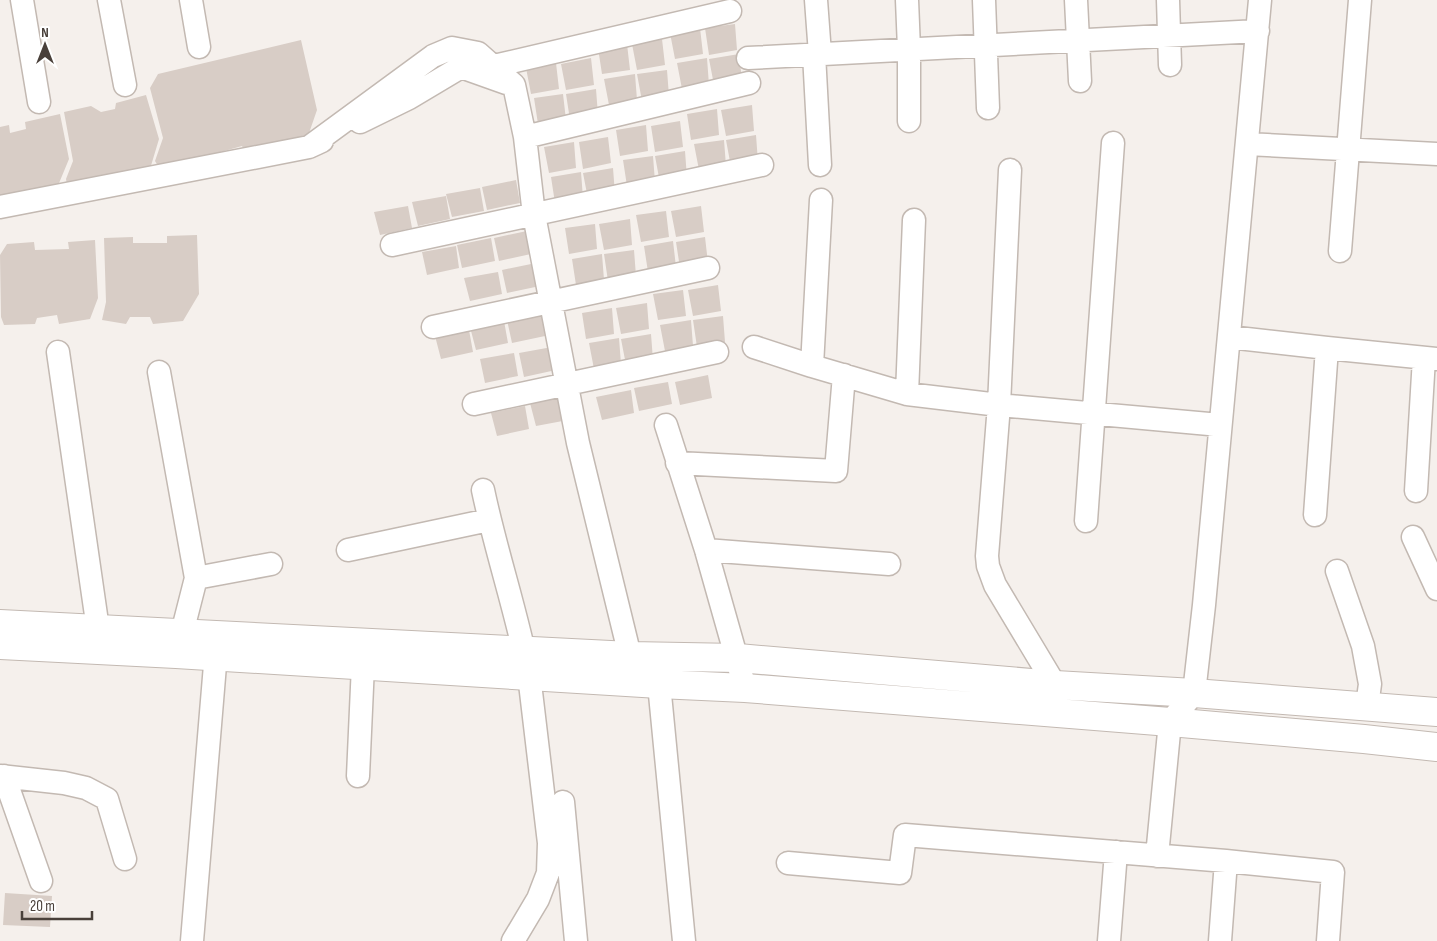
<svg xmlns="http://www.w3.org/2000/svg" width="1437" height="941" font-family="'Sofia Sans Condensed',sans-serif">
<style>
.building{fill:#d8cdc6}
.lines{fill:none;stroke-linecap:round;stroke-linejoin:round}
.minor-casing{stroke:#c3b9b2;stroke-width:25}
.tertiary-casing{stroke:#c3b9b2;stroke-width:30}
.minor{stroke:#fff;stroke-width:22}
.tertiary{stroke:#fff;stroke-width:28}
</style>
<rect width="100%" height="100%" fill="#f5f0ec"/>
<!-- building -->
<path class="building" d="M735,24l2,26 -28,5 -4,-27z
M700,28l3,26 -28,5 -5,-26z
M662,39l3,26 -28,5 -5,-26z
M301,40l16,70 -9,26 -64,14 -2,-4 -82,23 -5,-8 8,-23 -13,-50 8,-14z
M627,44l3,26 -28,4 -4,-26z
M739,54l3,26 -28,5 -5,-26z
M591,58l3,27 -28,5 -5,-26z
M707,58l2,27 -27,4 -5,-26z
M556,63l3,26 -28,5 -5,-26z
M667,70l2,26 -27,5 -5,-27z
M635,74l2,26 -28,5 -5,-26z
M596,89l2,26 -28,5 -4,-26z
M563,94l3,26 -28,4 -4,-26z
M146,95l13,44 -9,30 -83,16 -1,-6 7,-18 -9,-49 27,-6 10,6 14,-3 1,-6z
M752,105l2,26 -28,5 -5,-26z
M717,109l2,26 -28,5 -4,-26z
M60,114l9,45 -12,29 -57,13v-74l9,-2 1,8 16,-4 -1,-7z
M680,121l3,26 -28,5 -4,-26z
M646,125l2,26 -28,5 -4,-26z
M756,135l2,27 -27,5 -5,-27z
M608,137l3,26 -28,6 -4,-27z
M724,140l2,26 -27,4 -5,-26z
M574,142l2,26 -27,5 -5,-26z
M685,151l2,27 -27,5 -5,-27z
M653,156l2,26 -28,4 -4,-26z
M613,168l2,26 -27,5 -5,-26z
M581,172l2,26 -28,5 -4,-26z
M516,180l4,23 -33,7 -5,-23z
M480,188l4,23 -32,6 -6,-23z
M446,196l4,23 -32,7 -6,-24z
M408,206l4,22 -32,7 -6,-23z
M701,206l3,26 -28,5 -5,-26z
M666,211l3,26 -28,5 -5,-27z
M630,219l2,26 -28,5 -5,-26z
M595,224l2,25 -28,5 -4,-26z
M527,231l4,23 -32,7 -5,-23z
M197,235l2,59 -16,27 -30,3 -3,-7h-20l-4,7 -24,-4 4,-18 -2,-64 29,-1v6h34v-7z
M705,237l3,26 -28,5 -4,-26z
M491,238l4,23 -33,7 -5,-23z
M95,240l3,58 -8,21 -31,5 -2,-9 -20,3 -2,6 -31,1 -3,-8 -1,-62 7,-11 27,-2 1,8 34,-1 -1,-7z
M673,241l3,26 -28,5 -4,-26z
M456,246l3,22 -32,7 -5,-23z
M634,250l2,26 -28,5 -4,-27z
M602,254l2,26 -28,5 -4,-26z
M536,263l4,23 -33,7 -5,-23z
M498,272l4,22 -32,7 -6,-23z
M718,285l3,26 -28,5 -5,-26z
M683,290l3,26 -28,4 -5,-26z
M647,303l2,26 -28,5 -5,-26z
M612,308l2,26 -28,5 -4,-26z
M541,313l4,23 -33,7 -5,-23z
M723,316l2,26 -28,5 -4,-27z
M691,320l2,26 -28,5 -5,-26z
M504,321l4,22 -32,7 -6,-23z
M469,330l4,22 -32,7 -6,-23z
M651,334l2,26 -27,5 -5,-26z
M619,338l2,26 -27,5 -5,-26z
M552,347l4,23 -32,7 -5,-24z
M514,353l4,23 -33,7 -5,-24z
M708,375l4,23 -32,7 -5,-23z
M668,382l4,22 -33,7 -5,-23z
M631,390l3,23 -32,7 -6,-23z
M564,397l4,23 -32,6 -6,-23z
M525,406l4,23 -32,7 -6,-23z
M5,893l47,3 -2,31 -47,-2z"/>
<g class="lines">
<!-- minor casing -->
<g class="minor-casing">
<path id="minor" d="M22,0l17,102
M109,0l16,85
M191,0l8,47
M816,0l4,54
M907,0l2,49v72
M984,0l4,108
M1076,0l4,81
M1168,0l2,65
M814,54l6,111
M748,58l510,-27
M494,66l236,-55
M360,122l49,-24 52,-31 45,16
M525,137l224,-54
M1247,144l190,10
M309,147l124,-91 19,-8 26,5 36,32 11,52 9,78 44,228 52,213
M1010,170l-11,235 -12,151 1,10 7,19 60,100
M0,207l309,-60 13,-6
M392,245l370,-80
M1340,251l20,-251
M433,327l275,-59
M1229,337l98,11 110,11
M754,347l58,19 95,28 92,11 221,20
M58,352l40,277
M812,366l9,-166
M159,372l37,206
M907,394l7,-174
M474,404l243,-52
M666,425l40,125 39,138
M677,463l159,8 8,-96
M483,490c13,62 34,123 46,185l20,168 -1,30 -10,26 -25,42
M1416,491l8,-133
M1315,515l12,-167
M1086,521l27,-378
M1413,537l24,52
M348,550l141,-30
M706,550l183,14
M1337,571l26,75 7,38 -3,22
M182,633l14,-55 75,-14
M659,684l25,257
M0,776l64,7 22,5 21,11 18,60
M4,776l37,105
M358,776l5,-111
M563,802l13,139
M1157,856l13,-134 24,-29 10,-88 56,-605
M788,863l112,10 5,-38 321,26 107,11 -5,69
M192,941l25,-300
M1109,941l7,-89
M1220,941l6,-80"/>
</g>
<!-- tertiary casing -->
<g class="tertiary-casing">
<path id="tertiary" d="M0,624l630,32 108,2 317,27 139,8 243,19
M0,645l176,9 483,30 86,4 425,34 194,17 73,8"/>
</g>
<!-- minor -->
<use href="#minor" class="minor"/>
<!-- tertiary -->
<use href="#tertiary" class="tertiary"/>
</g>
<!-- north arrow -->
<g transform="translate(45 45)" stroke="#ffffff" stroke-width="4" paint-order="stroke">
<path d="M0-4L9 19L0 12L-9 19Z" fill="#49403a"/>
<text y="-8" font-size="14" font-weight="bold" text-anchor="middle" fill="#49403a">N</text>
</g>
<!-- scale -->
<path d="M22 911v8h70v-8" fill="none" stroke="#49403a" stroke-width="2.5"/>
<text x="30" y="911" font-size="15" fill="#49403a" stroke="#ffffff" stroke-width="4" paint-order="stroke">20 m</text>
</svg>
